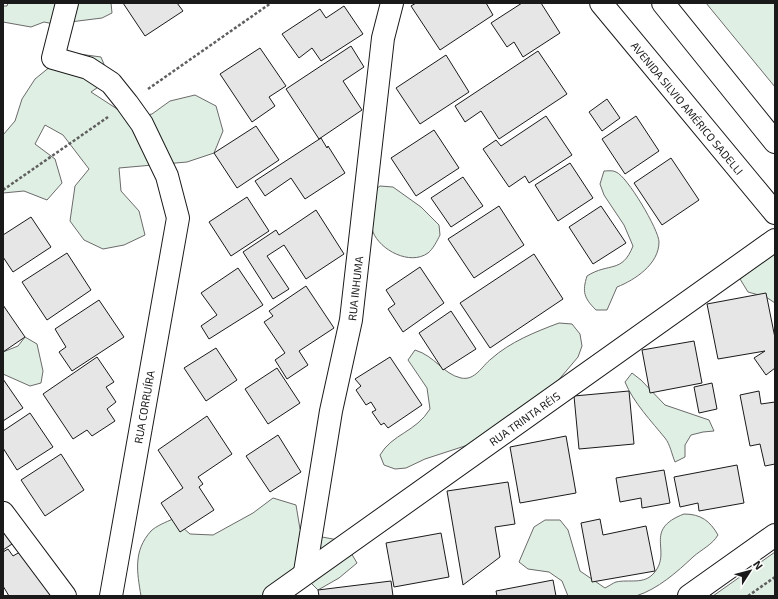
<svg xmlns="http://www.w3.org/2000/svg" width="778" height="599" font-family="'Exo 2',sans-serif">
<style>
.green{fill:#e0efe3;stroke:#6a6a6a}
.building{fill:#e6e6e6;stroke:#1a1a1a}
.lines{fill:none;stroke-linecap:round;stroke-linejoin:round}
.minor-casing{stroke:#1a1a1a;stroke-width:24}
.secondary-casing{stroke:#1a1a1a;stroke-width:24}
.path{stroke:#5f5f5f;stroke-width:2.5;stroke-dasharray:3 2;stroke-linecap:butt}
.minor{stroke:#fff;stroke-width:22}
.secondary{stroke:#fff;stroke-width:22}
.labels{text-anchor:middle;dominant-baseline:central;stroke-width:3;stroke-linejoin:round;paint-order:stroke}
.street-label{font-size:11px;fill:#1a1a1a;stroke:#fff}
</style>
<rect width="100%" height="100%" fill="#fff"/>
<!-- green -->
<path class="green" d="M8,3h103l1,10 -10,5 -48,6 -10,-2 -13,5 -28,-5v-16h4z
M706,3h69v84z
M79,54l22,3 9,22 -19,13 40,26 21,-4 18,-13 25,-6 21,11 7,25 -9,22 -27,9 -68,6 2,23 18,20 6,24 -21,10 -21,4 -19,-9 -14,-19 5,-35 14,-17 -26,-34 -18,-10 -10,19 20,15 7,24 -15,17 -23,-9 -21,2v-58l12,-14 7,-22 13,-20 16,-13 2,-8z
M604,171c3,0 9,-1 12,1 11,4 43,58 43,70 0,22 -24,38 -42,45l-10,23h-11c-12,-12 -14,-18 -9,-34 22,-14 35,-2 46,-30l-9,-21 -20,-30 -4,-11z
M380,186l13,1 28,20 18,18 1,10c-3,6 -7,14 -12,18 -18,13 -48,-3 -55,-21 -4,-11 0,-29 0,-41z
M775,250v53l-9,-6 -18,-5 -8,-13z
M559,323l13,1 8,10 2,12 -4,11 -22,26 -82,60 -49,16 -19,9 -11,1 -11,-4 -4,-10c12,-21 36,-23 50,-46l-3,-21 -19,-28 7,-10c20,6 28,24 46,28 14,3 21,-12 30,-19 19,-17 44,-27 68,-36z
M25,337l12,7 6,27 -2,12 -11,3 -27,-12v-22l15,-6z
M632,373l9,7 24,25 44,15 5,11 -11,1 -12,3 -6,10v12l-10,5c-3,-7 -5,-18 -10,-24 -13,-16 -32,-36 -40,-56z
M273,498l23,7 4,24 22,8 22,4 13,22 -18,15 -21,12 -7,-7 -20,13h-150c-4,-24 -8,-45 10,-65 5,-5 15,-9 22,-12l17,15 23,1 40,-22z
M684,514c17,0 26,7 34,21 -6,10 -16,14 -25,22 -16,15 -35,32 -57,39 -14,3 -52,0 -68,0l-6,-15 -13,-9 -21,-3 -9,-7 15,-35 11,-7h15l8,10 12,41 25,17c4,-2 8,-5 11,-6 13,-3 28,3 38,-9 19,-22 -12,-43 30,-59z
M775,552v44h-62z"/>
<!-- building -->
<path class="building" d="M123,3h54l6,8 -38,25z
M416,3h70l7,12 -53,35 -29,-44z
M522,3h19l19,30 -37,24 -9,-15 -7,5 -16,-24z
M344,6l19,28 -42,27 -9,-13 -13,10 -17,-24 38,-25 6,9z
M351,46l13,21 -21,14 19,29 -43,29 -33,-50z
M260,48l26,38 -17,11 6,9 -23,16 -32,-48z
M538,51l29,43 -68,45 -18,-28 -16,11 -10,-16z
M446,55l23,37 -49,32 -24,-36z
M607,99l13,19 -18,13 -13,-19z
M546,116l26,39 -43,28 -4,-7 -16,11 -26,-38 13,-9 5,6z
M636,116l23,35 -34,23 -23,-35z
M256,126l23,34 -42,28 -23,-35z
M434,130l25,38 -43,28 -25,-38z
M321,138l6,10 1,-2 17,27 -40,26 -14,-21 -26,18 -10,-15z
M671,158l28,42 -37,25 -28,-42z
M570,163l23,35 -35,23 -23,-36z
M463,177l20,29 -32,21 -20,-29z
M247,197l22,34 -38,25 -22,-34z
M499,206l25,39 -50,33 -26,-39z
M601,206l25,37 -33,21 -24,-37z
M316,210l28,44 -38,25 -22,-34 -17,11 22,33 -16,10 -30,-47 33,-22 3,5z
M31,217l20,30 -38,25 -10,-15v-22z
M67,253l24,37 -44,30 -25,-38z
M534,254l29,45 -73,49 -30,-45z
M420,267l24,36 -41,29 -15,-23 7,-5 -9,-14z
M238,268l25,37 -54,34 -8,-13 16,-11 -16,-22z
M306,286l28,42 -35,23 9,14 -21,14 -12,-19 10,-7 -21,-31 9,-6 -4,-5z
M766,293l9,45v30l-9,7 -12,-17 11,-7 -47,8 -11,-55z
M99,300l25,37 -52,34 -13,-19 7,-5 -11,-18z
M3,305l22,32 -22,15z
M451,311l25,38 -33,21 -24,-37z
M694,341l8,42 -52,10 -8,-43z
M216,348l21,32 -31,21 -22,-33z
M97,357l17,25 -8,5 10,15 -9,7 8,12 -23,15 -5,-6 -14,9 -30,-45z
M390,357l32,48 -34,23 -4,-5 -3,2 -9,-13 4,-2 -5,-8 -5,3 -10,-15 5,-4 -6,-7z
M277,368l23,35 -32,21 -23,-35z
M3,379l20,29 -20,13z
M712,383l5,26 -18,4 -5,-26z
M629,391l5,53 -55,5 -5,-53z
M759,391l2,13 14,-2v62l-10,2 -5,-22 -10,2 -10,-51z
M30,413l23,34 -36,23 -14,-22v-17z
M207,416l25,38 -34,23 5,7 -4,3 15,23 -34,22 -19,-29 22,-15 -25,-38z
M278,435l23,37 -31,20 -24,-36z
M566,436l10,57 -56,10 -10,-56z
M61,454l23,36 -39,26 -24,-36z
M737,465l7,38 -45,8 -1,-8 -18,4 -6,-30z
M664,470l6,33 -28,5 -1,-10 -21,4 -4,-24z
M508,482l7,42 -20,3 5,30 -37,28 -16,-94z
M3,517l15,23 -15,10z
M600,519l3,16 43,-9 9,45 -63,11 -11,-59z
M441,533l8,44 -55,10 -8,-44z
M8,549l5,7 12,-7 30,47h-46l-6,-10v-34z
M553,580l3,16h-59l-1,-5z
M391,581l2,15h-74l-1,-6z"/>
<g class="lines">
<!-- minor casing -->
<g class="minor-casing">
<g id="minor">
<path d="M67,3l-14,55 35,10 23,15 16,20 15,21 25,52 11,42 -67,378"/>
<path d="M3,513l62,83"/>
<path id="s1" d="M305,572l26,-161 20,-91 32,-282 9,-35"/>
<path id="s2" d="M274,596l501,-356"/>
<path d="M689,596l86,-61"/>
</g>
</g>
<!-- secondary casing -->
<g class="secondary-casing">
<g id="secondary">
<path id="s3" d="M601,3l174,210"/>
<path d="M663,3l112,139"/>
</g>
</g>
<!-- path -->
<path class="path" d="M148,89l123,-86
M3,190l105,-73
M748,596l27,-19"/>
<!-- minor -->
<use href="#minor" class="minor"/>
<!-- secondary -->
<use href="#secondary" class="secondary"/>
</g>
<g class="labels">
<!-- street labels -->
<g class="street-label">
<text stroke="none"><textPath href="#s3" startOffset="136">AVENIDA SILVIO AMÉRICO SADELLI</textPath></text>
<text stroke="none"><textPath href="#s1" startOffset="288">RUA INHUMA</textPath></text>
<text transform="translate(144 407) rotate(-80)">RUA CORRUÍRA</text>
<text stroke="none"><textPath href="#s2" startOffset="307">RUA TRINTA RÉIS</textPath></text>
</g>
</g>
<!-- border -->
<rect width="778" height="599" fill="none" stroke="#1a1a1a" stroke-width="8"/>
<!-- north arrow -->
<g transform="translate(750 571) rotate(54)" stroke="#ffffff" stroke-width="3" paint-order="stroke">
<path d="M0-3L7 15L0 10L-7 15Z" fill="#1a1a1a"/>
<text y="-6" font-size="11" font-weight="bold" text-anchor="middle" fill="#1a1a1a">N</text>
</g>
</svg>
